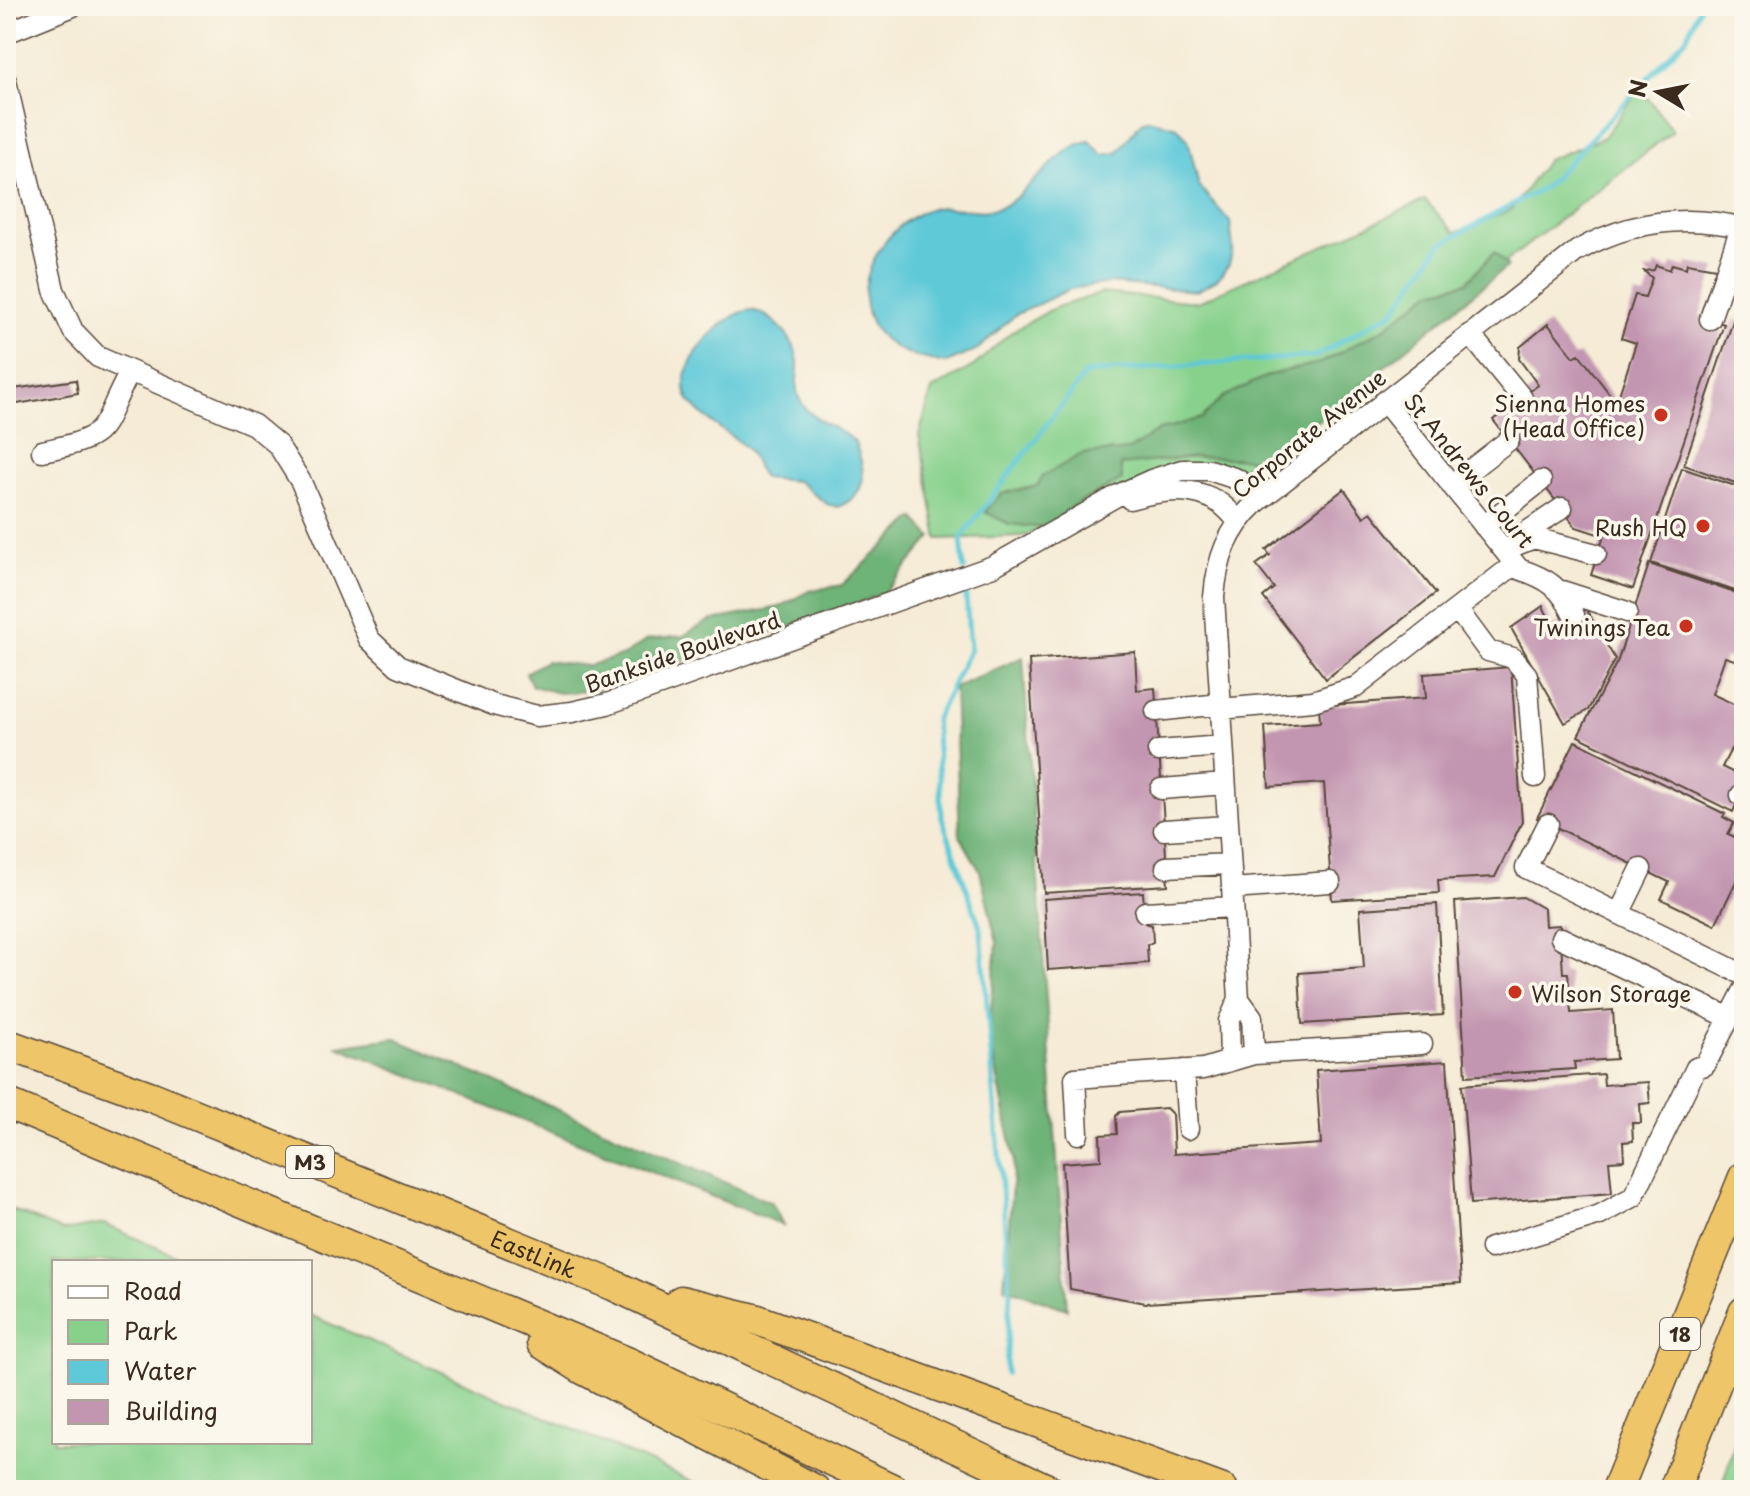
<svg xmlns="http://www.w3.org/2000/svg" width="1750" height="1496" font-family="'Playpen Sans',sans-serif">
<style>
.green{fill:#88d18d;stroke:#627e56;stroke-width:2}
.forest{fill:#6eb378;stroke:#546e4b;stroke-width:2}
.water{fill:#5ec9d8;stroke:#4c7a7b;stroke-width:2}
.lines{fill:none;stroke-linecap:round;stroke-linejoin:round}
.stream{stroke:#5ec9d8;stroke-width:5}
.building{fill:#c295b0}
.minor-casing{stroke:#57473a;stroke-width:23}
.highway-casing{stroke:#57473a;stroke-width:33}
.minor{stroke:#fff;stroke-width:20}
.highway{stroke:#eec569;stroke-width:30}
.poi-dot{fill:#c8321e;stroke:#fbf7ec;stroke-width:3}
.labels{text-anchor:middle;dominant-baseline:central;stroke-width:7;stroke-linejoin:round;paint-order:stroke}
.shield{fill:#fbf7ec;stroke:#75685c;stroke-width:2}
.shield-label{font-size:20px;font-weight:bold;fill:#3b2a1e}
.poi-label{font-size:22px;fill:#3b2a1e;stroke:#fbf7ec;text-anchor:end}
.street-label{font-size:22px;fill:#3b2a1e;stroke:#fbf7ec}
</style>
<rect width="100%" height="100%" fill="#fbf7ec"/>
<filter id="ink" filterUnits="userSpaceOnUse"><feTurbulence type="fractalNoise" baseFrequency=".0125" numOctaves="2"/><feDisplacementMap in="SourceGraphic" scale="16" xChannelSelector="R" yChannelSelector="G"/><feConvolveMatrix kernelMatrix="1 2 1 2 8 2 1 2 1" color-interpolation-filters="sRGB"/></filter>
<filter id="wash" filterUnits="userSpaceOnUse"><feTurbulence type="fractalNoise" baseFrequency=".006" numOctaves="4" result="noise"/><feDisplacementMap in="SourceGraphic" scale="32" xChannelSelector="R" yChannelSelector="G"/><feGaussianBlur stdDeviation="1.8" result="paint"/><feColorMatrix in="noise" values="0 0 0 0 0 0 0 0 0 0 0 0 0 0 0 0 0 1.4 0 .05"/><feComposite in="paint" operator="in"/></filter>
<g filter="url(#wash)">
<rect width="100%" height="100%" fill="#f5ebd6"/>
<!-- green -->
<path class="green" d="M1640,88l33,43 -431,337 -24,-5 -195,73 -85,3 -19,-104 13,-45 43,-25 35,-32 44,-25 48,-15 96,9 227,-102 30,33 56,-23 36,-50 57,-23z
M6,1207l57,24 41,-7 86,38h-136v180h256v-127l403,175h-707z
M1744,1412l-3,78h-20z"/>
<!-- forest -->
<path class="forest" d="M1494,252l14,14 -230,187 -22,6 -60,-2 -75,8 1,15 -46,24 -30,24 -37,-4 -24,-12 16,-18 36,-8 6,-10 39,-22 47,-4 30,-20 43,-12 21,-21 46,-22 54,-13 60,-33 49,-38 35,-9z
M914,518l18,19 -48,56 -46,18 -247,80 -32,2 -27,-7 -6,-13 20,-12 41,5 37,-11 23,-15 36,-4 26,-15 71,-14 29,-16 33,-6z
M1023,657l44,652 -63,-22 10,-128 -25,-125 8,-91 -17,-72 -20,-35 -6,-148z
M394,1038l378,165 11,22 -446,-179z"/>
<!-- water -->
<path class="water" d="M1148,119l29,8 11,13 11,46 31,36 3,26 -4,16 -12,16 -20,11 -88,-8 -39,6 -55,26 -37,34 -31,14c-20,-3 -47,-9 -62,-23 -44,-40 -8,-109 39,-129 25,-11 54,8 79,-5 27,-13 57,-62 87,-65l13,14 14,-2 24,-31z
M749,310c22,2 47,29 49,52 1,15 -6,29 5,43 13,18 35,22 51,36 12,28 16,52 -16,66l-11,-3 -30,-23 -33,-3c-9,-9 -10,-22 -19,-31 -14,-13 -54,-35 -59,-54 -8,-31 35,-77 63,-83z"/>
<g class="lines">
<!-- stream -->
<path class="stream" d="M964,569l-3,-31 125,-165 230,-17 78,-45 47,-67 104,-57 142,-150 13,-31
M965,583l5,66 -35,71 7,98 39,112 29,362 -4,81"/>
</g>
<g id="blocks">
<!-- building -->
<path class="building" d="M1687,263l29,5 -16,48 24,8 -91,265 -42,-14 13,-39 -28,-9 -83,-107 45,-35 -19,-26 1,-12 28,-23 26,33 5,-3 36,47 3,-3 18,-55 -15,-5 14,-43 10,2 7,-19 -8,-7 10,-1 2,-5 14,5 2,-6 14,4z
M1734,318l10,4v164l-60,-21z
M76,380l2,13 -72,13v-16z
M1682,468l62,21v105l-93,-31z
M1344,489l20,28 7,-5 65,81 -110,86 -63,-82 11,-9 -18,-23 14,-10 -4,-5z
M1649,564l95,32v67l-19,-6 -13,37 32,15v38l-4,7 -9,-5 -9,18 22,11v11l-11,23 -155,-76 40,-76z
M1543,606l10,21 33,-18 29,50 -27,51 -23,13 -54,-95z
M1135,652l2,38 18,-2 13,197 -124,8 -15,-233z
M1511,667l11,155 -27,55 -57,3 1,13 -107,7 -8,-117 -55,4 -4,-61 55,-4 -1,-16 107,-8 -2,-24z
M1575,741l150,73 -2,3 11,6 -6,11 16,7v24l-29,60 -54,-26 8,-17 -132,-64z
M1143,892l2,31 7,2 1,17 -6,3 1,18 -100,7 -4,-71z
M1523,897l21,12 1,17 15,-1 3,48h5l3,40 42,-3 3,49 -42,3 1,7 -109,7 -11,-174z
M1437,904l6,111 -141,9 -3,-51 65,-5 -4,-59z
M1447,1061l14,222 -315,20 -76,-14 -8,-126 39,-3 -1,-25 17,-1 -1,-18 4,-4 46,-4 6,6 2,40 147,-10 -5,-74z
M1603,1074l1,11 44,-3 2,21 -10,1 1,19h-9l1,18 -10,1 1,18 -15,1 3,32 -141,11 -9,-119z"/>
</g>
</g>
<g filter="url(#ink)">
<use href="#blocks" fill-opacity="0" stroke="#57473a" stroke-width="2"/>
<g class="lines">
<!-- minor casing -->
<g class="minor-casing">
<path id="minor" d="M6,33l67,-27
M6,81l48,209 19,41 25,26 156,68 24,20 23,37 68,157 29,27 96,39 43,11 35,-4 35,-8 386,-138 127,-72 31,-14 31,-10h27l28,9 25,19
M1710,319l31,-92
M1470,334l52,64
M1384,401l135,168c30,10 41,18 55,46
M42,451c73,-14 56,-21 88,-79
M1451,485l58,-45
M1130,499c41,-12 82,-15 108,23
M1484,526l57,-45
M1518,538l44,-30
M1504,550l30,-12 62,16
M1562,591l65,21
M1457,609l31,42 25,7 14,17 8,102
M1220,709l93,-8 43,-14 159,-123
M1156,711l64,-7
M1158,751l64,-5
M1161,789l64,-5
M1741,795l3,1
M1548,824l-22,44 218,107
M1164,830l64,-4
M1166,867l64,-3
M1232,889l98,-7
M1145,912l87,-5
M1619,914l22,-45
M1561,938l169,80
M1239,999l13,18 2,37
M1230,1061l-1,-40 10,-22 -25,-402c3,-38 14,-68 42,-94l321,-252c52,-30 108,-37 167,-23
M1184,1070l4,59
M1078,1134l-3,-56 128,-9 51,-15 168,-10
M1491,1248l109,-33 33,-18 63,-129 9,-3 39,-75"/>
</g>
<!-- highway casing -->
<g class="highway-casing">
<g id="highway">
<path id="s1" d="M6,1044l146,53 461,188 436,205"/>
<path d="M6,1103l623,260 265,127"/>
<path d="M681,1301l74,18 468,171"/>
<path d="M542,1343l41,26 232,121"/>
<path d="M1617,1490l127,-313"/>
<path d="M1674,1490l70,-178"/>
</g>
</g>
<!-- minor -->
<use href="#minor" class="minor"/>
<!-- highway -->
<use href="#highway" class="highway"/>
</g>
</g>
<!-- markers -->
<g class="poi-dot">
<circle cx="1661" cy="415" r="8"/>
<circle cx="1703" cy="526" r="8"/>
<circle cx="1686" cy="626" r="8"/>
<circle cx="1515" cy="992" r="8"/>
</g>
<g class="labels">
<!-- shield labels -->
<g class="shield">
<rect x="286" y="1146" width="48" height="32" rx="6"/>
<rect x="1660" y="1318" width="40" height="32" rx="6"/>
</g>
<g class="shield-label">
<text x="310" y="1162">M3</text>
<text x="1680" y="1334">18</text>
</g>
<!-- poi labels -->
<g class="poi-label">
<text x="1645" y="402">Sienna Homes<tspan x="1645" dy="25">(Head Office)</tspan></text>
<text x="1687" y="526">Rush HQ</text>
<text x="1670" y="626">Twinings Tea</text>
<text x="1531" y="992" text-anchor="start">Wilson Storage</text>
</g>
<!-- street labels -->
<g class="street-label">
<text transform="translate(1308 433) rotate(-39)">Corporate Avenue</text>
<text transform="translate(1470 470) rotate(51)">St Andrews Court</text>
<text transform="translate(682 651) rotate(-19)">Bankside Boulevard</text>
<text stroke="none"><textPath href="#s1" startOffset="568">EastLink</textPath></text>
</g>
</g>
<!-- margin -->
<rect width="1750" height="1496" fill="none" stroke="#fbf7ec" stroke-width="32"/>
<!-- legend -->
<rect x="52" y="1260" width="260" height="184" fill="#fbf7ec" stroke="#aea59a" stroke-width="2"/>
<rect x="68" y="1286" width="40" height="12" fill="#ffffff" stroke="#aea59a" stroke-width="2"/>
<text x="124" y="1300" font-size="24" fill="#3b2a1e">Road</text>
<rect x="68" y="1320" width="40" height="24" fill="#88d18d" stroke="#aea59a" stroke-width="2"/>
<text x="124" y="1340" font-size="24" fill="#3b2a1e">Park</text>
<rect x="68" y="1360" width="40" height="24" fill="#5ec9d8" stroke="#aea59a" stroke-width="2"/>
<text x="124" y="1380" font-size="24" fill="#3b2a1e">Water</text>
<rect x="68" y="1400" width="40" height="24" fill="#c295b0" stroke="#aea59a" stroke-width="2"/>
<text x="124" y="1420" font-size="24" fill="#3b2a1e">Building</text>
<!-- north arrow -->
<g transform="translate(1658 92) rotate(280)" stroke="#fbf7ec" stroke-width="6" paint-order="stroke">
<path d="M0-6L14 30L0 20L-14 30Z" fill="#3b2a1e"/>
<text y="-12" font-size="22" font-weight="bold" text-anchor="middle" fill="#3b2a1e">N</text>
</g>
</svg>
